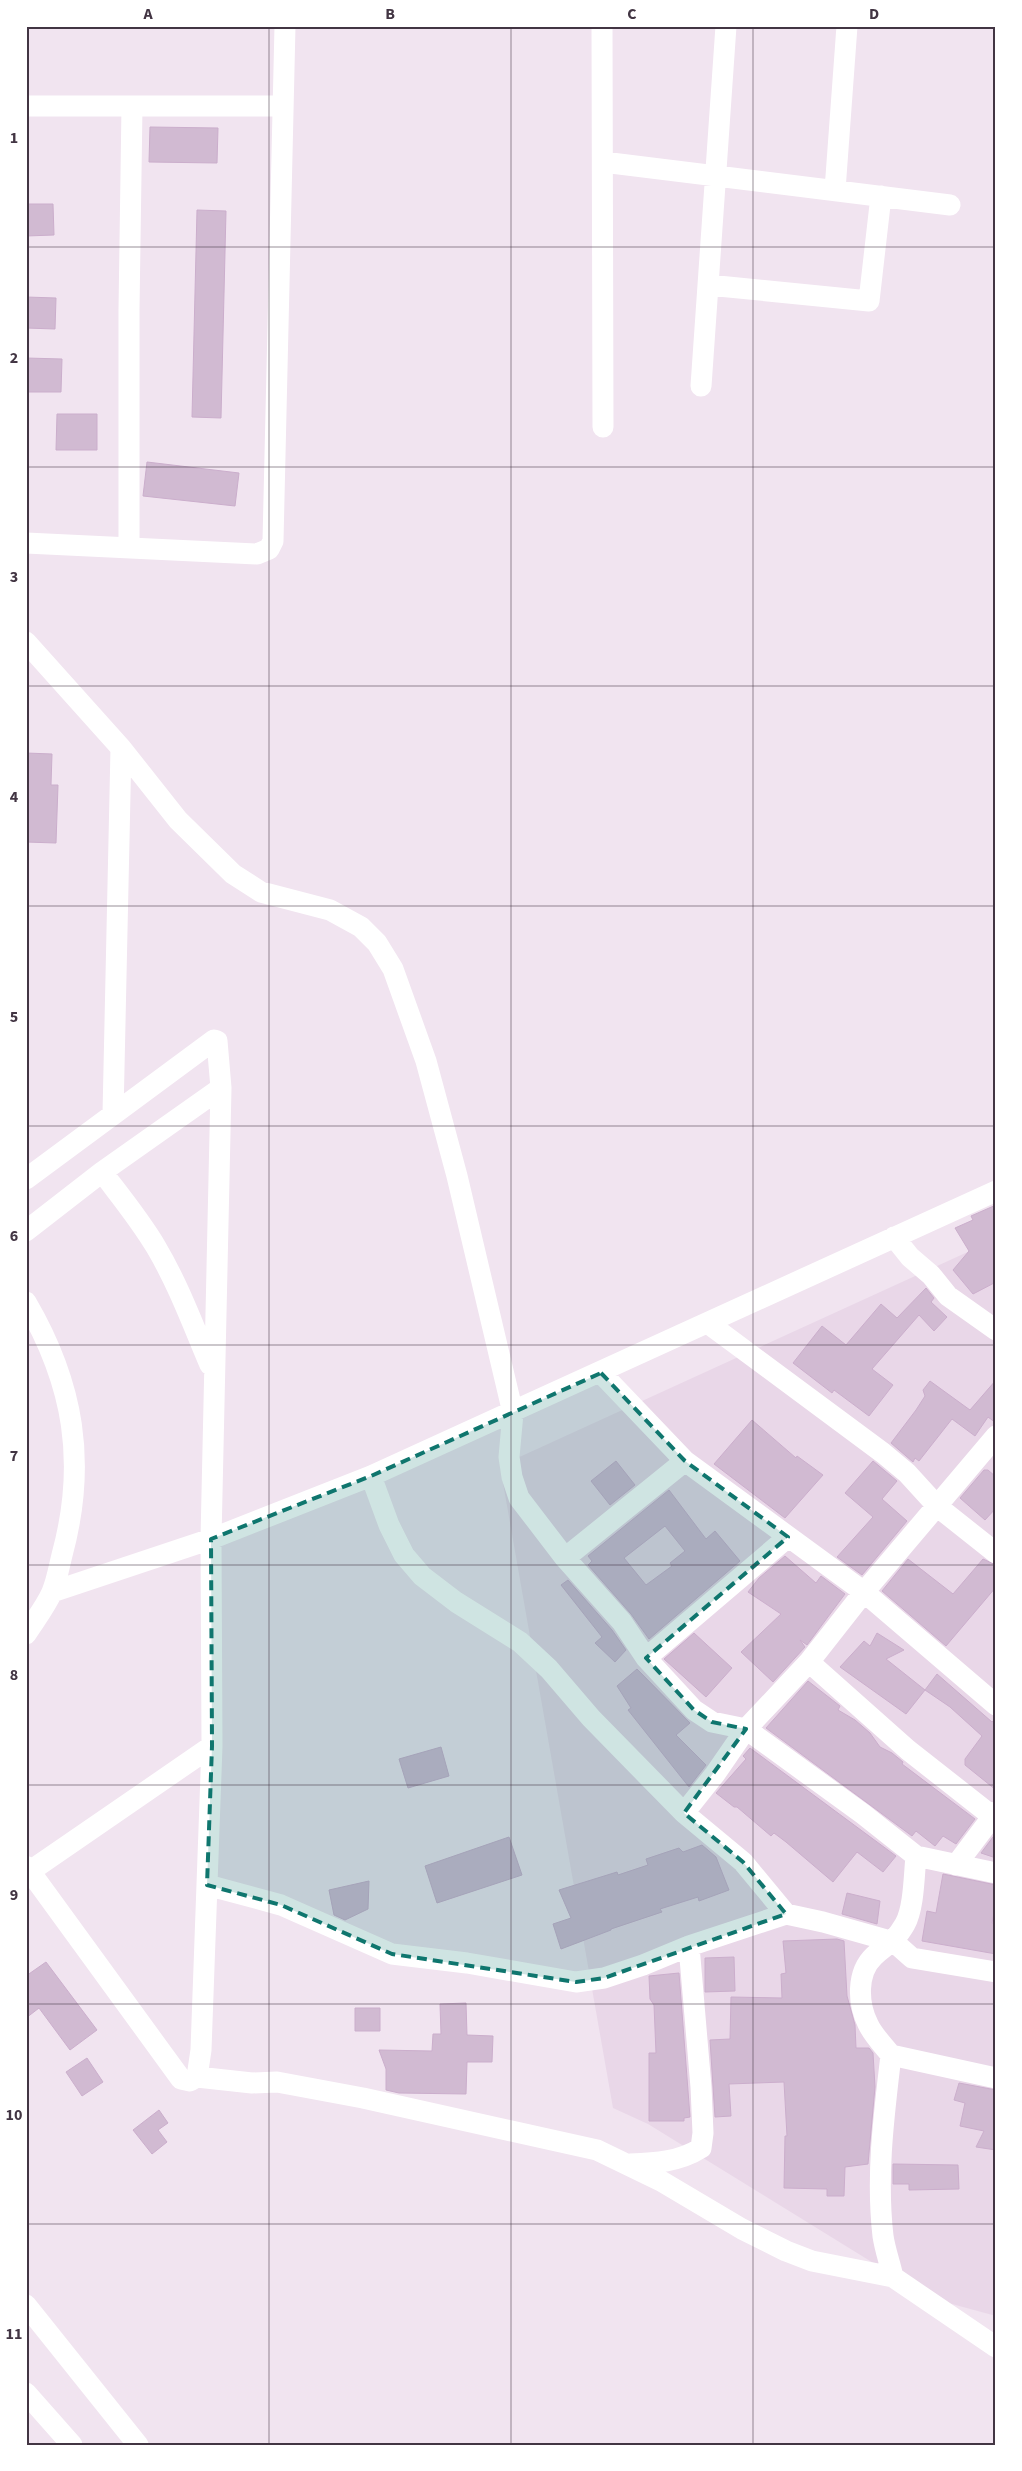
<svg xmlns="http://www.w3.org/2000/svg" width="1022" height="2471" font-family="'Source Sans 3',sans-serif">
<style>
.residential{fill:#e9d7e8}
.building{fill:#d1bad2;stroke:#cbaecc;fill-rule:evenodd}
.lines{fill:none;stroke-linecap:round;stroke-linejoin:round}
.street{stroke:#fff;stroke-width:21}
.marked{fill:#0f766e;fill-opacity:0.2;stroke:#0f766e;stroke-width:4;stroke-dasharray:10 6;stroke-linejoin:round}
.grid{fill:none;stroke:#423543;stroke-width:1;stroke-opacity:0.55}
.neatline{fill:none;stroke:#423543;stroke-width:2}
.grid-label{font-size:16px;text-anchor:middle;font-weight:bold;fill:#423543}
</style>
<rect width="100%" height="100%" fill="#f1e4f0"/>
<!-- residential -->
<path class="residential" d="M996,1239v1077l-66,-18 -282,-174 -35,-16 -113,-642z"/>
<!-- building -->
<path class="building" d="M150,127l68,1 -1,35 -68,-1z
M26,204h27l1,31 -28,1z
M197,210l29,1 -5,207 -29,-1z
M26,297l30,1 -1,31 -29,-1z
M26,358l36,1 -1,33h-35z
M57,414h40v36h-41z
M147,462l92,11 -4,33 -92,-10z
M26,753l26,1 -1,31h7l-2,58 -30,-1z
M996,1205v77l-23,12 -20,-24 16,-19 -14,-23 18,-8 -2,-4z
M926,1288l8,10 -3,4 16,15 -13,14 -15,-16 -47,54 21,16 -24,31 -35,-26 -2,3 -39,-30 29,-37 24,19 35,-41 16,14z
M996,1380v43l-8,-6 -13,19 -23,-17 -33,42 -4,-3 -2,4 -22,-19 25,-33 9,-14 -2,-6 7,-9 40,29z
M752,1420l44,38 1,-2 26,19 -38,43 -71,-54z
M616,1461l19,24 -25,20 -19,-24z
M873,1461l24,20 -15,18 25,22 -45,54 -25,-18 36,-40 -28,-24z
M984,1470h4l8,7v31l-11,12 -25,-22z
M669,1490l37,49 9,-8 25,30 -91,78 -18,-25 -43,-49 4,-4 -4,-5zM665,1526l20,25 -15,12 2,3 -26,19 -22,-27z
M785,1556l31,27 5,-7 24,18 -38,51 -7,-5 5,7 -32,35 -32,-30 40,-38 -33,-22 11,-14z
M908,1559l45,35 30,-35 13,6v22l-50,59 -64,-55z
M568,1580l44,50 14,20 -11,12 -20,-19 7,-6 -41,-52z
M694,1633l38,35 -26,29 -42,-38z
M877,1633l27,17 -18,9 39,31 -19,24 -66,-47 24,-26 6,5z
M637,1669l53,54 -14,12 30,30 -17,22 -61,-77 3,-2 -14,-22z
M937,1674l55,48 4,-4v72l-31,-25v-6l17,-23 -32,-29 -25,-17z
M808,1681l32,25 -2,4 17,10 15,13 10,14 12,6 11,9 -1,2 73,55 -19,25 -13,-8 -8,10 -19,-15 -4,5 -146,-108z
M441,1747l8,29 -41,12 -9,-29z
M750,1748l146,108 -13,16 -26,-20 -24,30 -47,-40 -12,-9 -3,3 -34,-29h-3l-18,-14 30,-34 -3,-3z
M996,1833v25l-15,-5z
M509,1837l13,38 -85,28 -12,-37z
M702,1845l14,12 13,33 -30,11 -1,-4 -38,12 2,3 -51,17v1l-50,19 -8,-25 18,-6 -12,-28 58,-18 1,3 30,-10 -2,-6 33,-11 4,4z
M943,1874l53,11v20l-4,18h4v31l-74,-13 5,-30 9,2z
M369,1881l-1,28 -23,11 -11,-5 -5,-25z
M847,1893l33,8 -3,23 -35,-10z
M837,1939l7,2 3,55 8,29 1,23h13l4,5 2,34 -7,77 -23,3 -1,29h-17v-7l-43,-1 1,-52h2l-3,-54 -55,2 2,32 -16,1 -5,-77 20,-1 1,-42 51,1 -1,-24 5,-1 -3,-32z
M734,1957l1,34 -30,1v-34z
M46,1962l51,68 -27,20 -31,-42 -13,10v-42z
M679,1973l11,144 -6,1v3h-35v-68h7l-2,-48 -4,-6 -1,-23z
M466,2003l1,32 26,1 -1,26h-25l-1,32 -67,-1 -13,-3v-21l-7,-19 53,1 1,-17h8l-1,-30z
M355,2008h25v23h-25z
M87,2058l16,24 -21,14 -16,-24z
M959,2083l37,7v60l-20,-3 8,-16 -24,-5 5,-23 -11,-3z
M159,2110l9,13 -10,7 9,12 -15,12 -19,-24z
M893,2164l65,1 1,24 -50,1v-6h-16z"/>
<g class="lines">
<!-- street -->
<path class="street" d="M602,26l1,401
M26,106h257
M603,162l347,43
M835,190l12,-164
M708,285l161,16 12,-105
M701,386l25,-360
M26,543l231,11 12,-5 4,-8 12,-515
M129,548v-238l3,-204
M26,642l95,106 57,72 55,54 28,18 69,18 31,17 16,16 16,26 33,92 31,115 56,237 -4,44 3,20 7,21 46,60 57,64 24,36 48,52 18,12 34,7 117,85 53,42 80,17
M113,1114l8,-366
M102,1172c19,25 38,48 54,75 22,37 37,78 54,118
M26,1179l188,-139 3,1 4,47 -10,451 1,207 -11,304 -4,27
M26,1231l76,-59 119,-84
M894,1237l16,20 21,18 17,21 48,34
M26,1302c48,82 61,161 36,253 -3,12 -5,25 -10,37 -6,14 -17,28 -26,42
M709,1324l174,129 24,20 31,34 58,46
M601,1373l84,88 179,131 132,113
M371,1476l18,49 15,30 18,21 34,26 64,40 29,27 42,49 93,95 31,-39 31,-45 63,-67 55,-70 132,-156
M565,1558l120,-97
M52,1592l159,-53 160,-63 625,-285
M646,1658l142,-121
M809,1662l99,88 84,66
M684,1813l59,49 43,52
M916,1856c-2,19 -2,52 -11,68 -11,19 -17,19 -31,32 -18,17 -16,48 -6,68 5,11 15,21 23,31l105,23
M956,1865l40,-53
M26,1866l155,213 9,2 7,-4 55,6 25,-1 86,16 234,52 64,31 81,48 44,22 26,10 81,16
M26,1874l186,-128
M207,1885l74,20 111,49 75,9 109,19 28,-4 39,-13 46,-19 97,-32 37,8 71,20 18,16 84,14
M891,2055c-7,60 -15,120 -8,181 2,14 7,27 10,41l103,70
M630,2164c25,-1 49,-2 71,-16l2,-15 -2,-46 -12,-141
M26,2305l112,140
M26,2393l46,52"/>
</g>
<!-- marked area -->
<path class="marked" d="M601,1373l84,88 103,76 -142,121 48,52 18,12 34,7 -62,84 59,49 43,52 -182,64 -28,4 -184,-28 -111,-49 -74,-20 5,-139 -1,-207 160,-63z"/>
<!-- grid -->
<path class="grid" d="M269,26v2419M511,26v2419M753,26v2419M26,247h970M26,467h970M26,686h970M26,906h970M26,1126h970M26,1345h970M26,1565h970M26,1785h970M26,2004h970M26,2224h970"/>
<!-- border -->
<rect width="1022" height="2471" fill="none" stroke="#ffffff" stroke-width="55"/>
<rect x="28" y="28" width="966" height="2416" class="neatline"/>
<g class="grid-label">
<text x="148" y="19">A</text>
<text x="390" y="19">B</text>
<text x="632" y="19">C</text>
<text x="874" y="19">D</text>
<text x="14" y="143">1</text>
<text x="14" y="363">2</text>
<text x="14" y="582">3</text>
<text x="14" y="802">4</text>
<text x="14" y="1022">5</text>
<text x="14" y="1241">6</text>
<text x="14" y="1461">7</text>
<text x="14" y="1680">8</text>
<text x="14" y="1900">9</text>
<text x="14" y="2120">10</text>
<text x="14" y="2339">11</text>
</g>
</svg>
